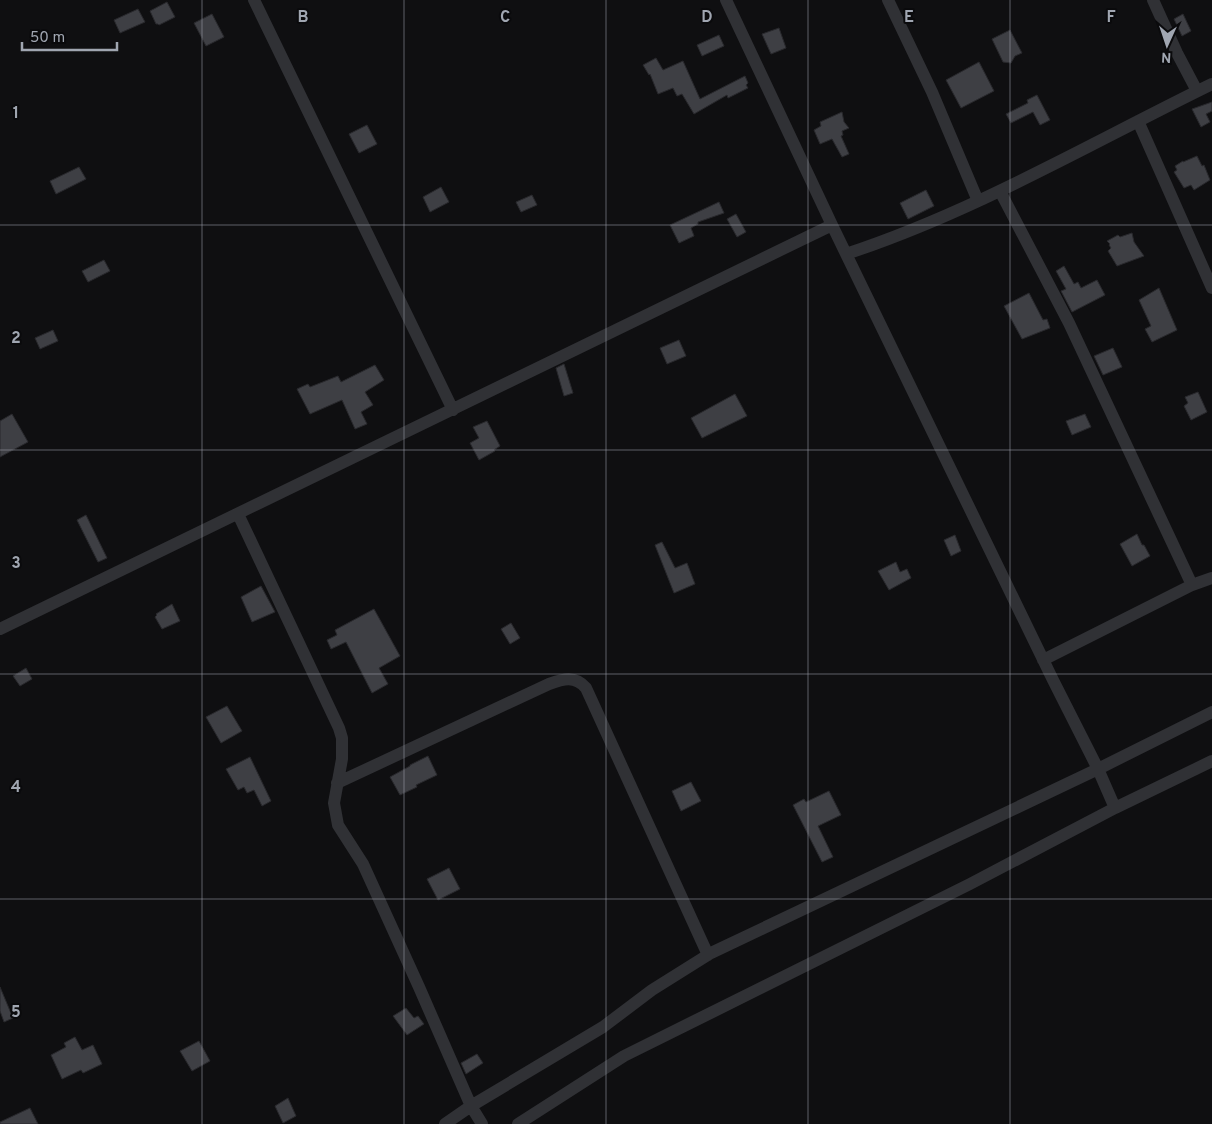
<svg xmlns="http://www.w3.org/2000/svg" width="1212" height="1124" font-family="Overpass,sans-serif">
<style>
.building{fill:#3e3f44;stroke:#29292d}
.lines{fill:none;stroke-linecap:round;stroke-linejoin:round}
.minor{stroke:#303135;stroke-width:12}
.grid{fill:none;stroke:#a0a6b1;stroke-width:1;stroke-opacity:0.55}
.grid-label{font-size:16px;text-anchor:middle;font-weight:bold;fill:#a0a6b1;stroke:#0a0a0c;stroke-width:4;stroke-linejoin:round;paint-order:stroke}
</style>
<rect width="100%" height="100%" fill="#0f0f11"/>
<!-- building -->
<path class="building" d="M167,2l8,15 -16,8 -1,-1h-2l-6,-13z
M138,9l7,13 -25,11 -6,-13z
M212,14l12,23 -18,9 -12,-23z
M1183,14l8,17 -9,5 -8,-17z
M779,28l7,20 -15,6 -9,-20z
M1010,30l12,23 -7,3 -4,7 -8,-1 -11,-23z
M719,35l5,11 -22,10 -5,-11z
M656,58l7,12 20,-9 17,38 45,-23 3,7 -2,2 2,3 -20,10 -1,-3 -33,19 -12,-20 -5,2 -4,-8 -15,6 -8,-20 -1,1 -6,-10z
M979,62l15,29 -33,17 -15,-28z
M1037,95l13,25 -10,5 -7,-13 -22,11 -5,-9 22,-11 -1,-3z
M1212,102v9l-6,3 4,8 -9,5 -9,-18z
M842,112l2,10 5,6 -7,3 1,4 -2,1 8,18 -7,3 -10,-18 -12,5 -6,-14 7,-4 -1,-4z
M367,125l10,19 -18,9 -10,-19z
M1197,156l5,10 2,-1 6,15 -16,10 -3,-5 -7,3 -10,-16 3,-2 -2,-4 8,-5v1z
M79,167l7,12 -30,15 -6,-13z
M441,187l8,15 -19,10 -7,-15z
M926,190l8,16 -26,13 -8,-16z
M532,195l5,10 -16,7 -5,-10z
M719,202l5,11 -26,9v2l-7,4 3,8 -15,7 -9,-18z
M736,214l10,18 -9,5 -10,-18z
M1132,233l2,9 10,14 -27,10 -9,-15 3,-3 -2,-3 1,-1 -3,-3 11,-6 2,2z
M104,260l6,11 -22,11 -6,-11z
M1064,266l10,18 4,-2 3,6 16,-8 8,15 -33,17 -11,-21 5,-2 -10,-18z
M1159,288l18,42 -25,12 -7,-13 6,-3 -12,-26z
M1029,293l14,27 4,-1 3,9 -28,11 -18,-33z
M53,330l5,11 -18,8 -5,-11z
M679,340l7,16 -19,8 -7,-16z
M1113,348l9,19 -19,8 -9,-19z
M564,364l9,29 -9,3 -8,-28z
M375,365l9,15 -19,12 8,13 -12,7 6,12 -12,5 -13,-29 -32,14 -13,-25 11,-5 2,3 28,-11 3,6z
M1198,392l9,20 -16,8 -7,-14 4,-3 -3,-6z
M735,394l12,22 -45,22 -11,-20z
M12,414l16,28 -28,15v-36z
M1085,414l6,13 -19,8 -6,-14z
M487,421l13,25 -6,4 1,1 -16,9 -9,-17 9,-5 -6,-11z
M86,515l21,43 -9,4 -21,-42z
M1137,534l5,11h2l6,11 -18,10 -12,-22z
M955,535l6,16 -10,5 -7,-16z
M662,542l13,26 12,-5 8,21 -21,9 -19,-48z
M896,562l4,10 7,-3 4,9 -22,12 -11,-19z
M261,586l14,26 -23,10 -11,-25z
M172,604l8,17 -18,8 -7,-12 2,-2 -1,-1z
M374,609l26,47 -21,12 9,16 -16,9 -26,-51 -15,7 -4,-9 10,-5 -2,-5z
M511,623l9,15 -10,6 -9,-15z
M26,668l6,11 -12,7 -7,-10z
M227,706l15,25 -21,12 -15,-26z
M428,756l9,19 -21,10 1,2 -17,8 -10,-18 20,-11v-1z
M250,757l21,44 -9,5 -8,-16 -7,3 -3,-6 -6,3 -12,-21z
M691,782l10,19 -20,10 -9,-20z
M829,791l12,24 -23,11 15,31 -11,5 -29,-57 11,-6 2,3z
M449,868l11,21 -22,11 -11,-21z
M0,987l13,31 -9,4 -4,-11z
M406,1008l8,10 4,-2 6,8 -17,11 -14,-19z
M75,1037l7,13 11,-5 9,19 -19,9 -2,-3 -19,9 -11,-24 15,-8 -2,-4z
M199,1041l11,20 -18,10 -12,-20z
M477,1054l6,9 -17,11 -5,-11z
M288,1098l8,18 -13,7 -8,-17z
M30,1108l8,16h-38v-2z"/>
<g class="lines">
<!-- minor -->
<path class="minor" d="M254,0l199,410
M888,0l44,92 46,109
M1153,0l24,53 20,38
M1138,121l74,167
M1000,191l69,132 123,262
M832,225l221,455 45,89 17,39
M846,254c128,-42 245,-111 366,-170
M238,514l101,214 3,10v21l-8,44 4,22 25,39 56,123 52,119 11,18
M0,629l832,-404 -106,-225
M1043,660l149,-75 20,-7
M337,783l212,-99c14,-5 26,-9 37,4l122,267
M445,1124l26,-18 132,-79 49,-37 59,-37 387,-184 114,-57
M518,1124l106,-68 346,-172 145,-76 97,-47"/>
</g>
<!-- grid -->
<path class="grid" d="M202,0v1124M404,0v1124M606,0v1124M808,0v1124M1010,0v1124M0,225h1212M0,450h1212M0,674h1212M0,899h1212"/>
<g class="grid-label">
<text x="303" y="22">B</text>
<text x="505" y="22">C</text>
<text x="707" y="22">D</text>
<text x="909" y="22">E</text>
<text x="1111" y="22">F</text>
<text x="16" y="118">1</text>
<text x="16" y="343">2</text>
<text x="16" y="568">3</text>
<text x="16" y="792">4</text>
<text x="16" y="1017">5</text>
</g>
<!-- north arrow -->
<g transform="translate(1167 45) rotate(183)" stroke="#0a0a0c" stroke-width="4" paint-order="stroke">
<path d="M0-4L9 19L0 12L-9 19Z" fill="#a0a6b1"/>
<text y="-8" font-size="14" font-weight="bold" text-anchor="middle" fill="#a0a6b1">N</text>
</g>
<!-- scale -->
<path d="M22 42v8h95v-8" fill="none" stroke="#a0a6b1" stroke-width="2.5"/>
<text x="30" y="42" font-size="15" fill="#a0a6b1" stroke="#0a0a0c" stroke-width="4" paint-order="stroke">50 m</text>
</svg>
